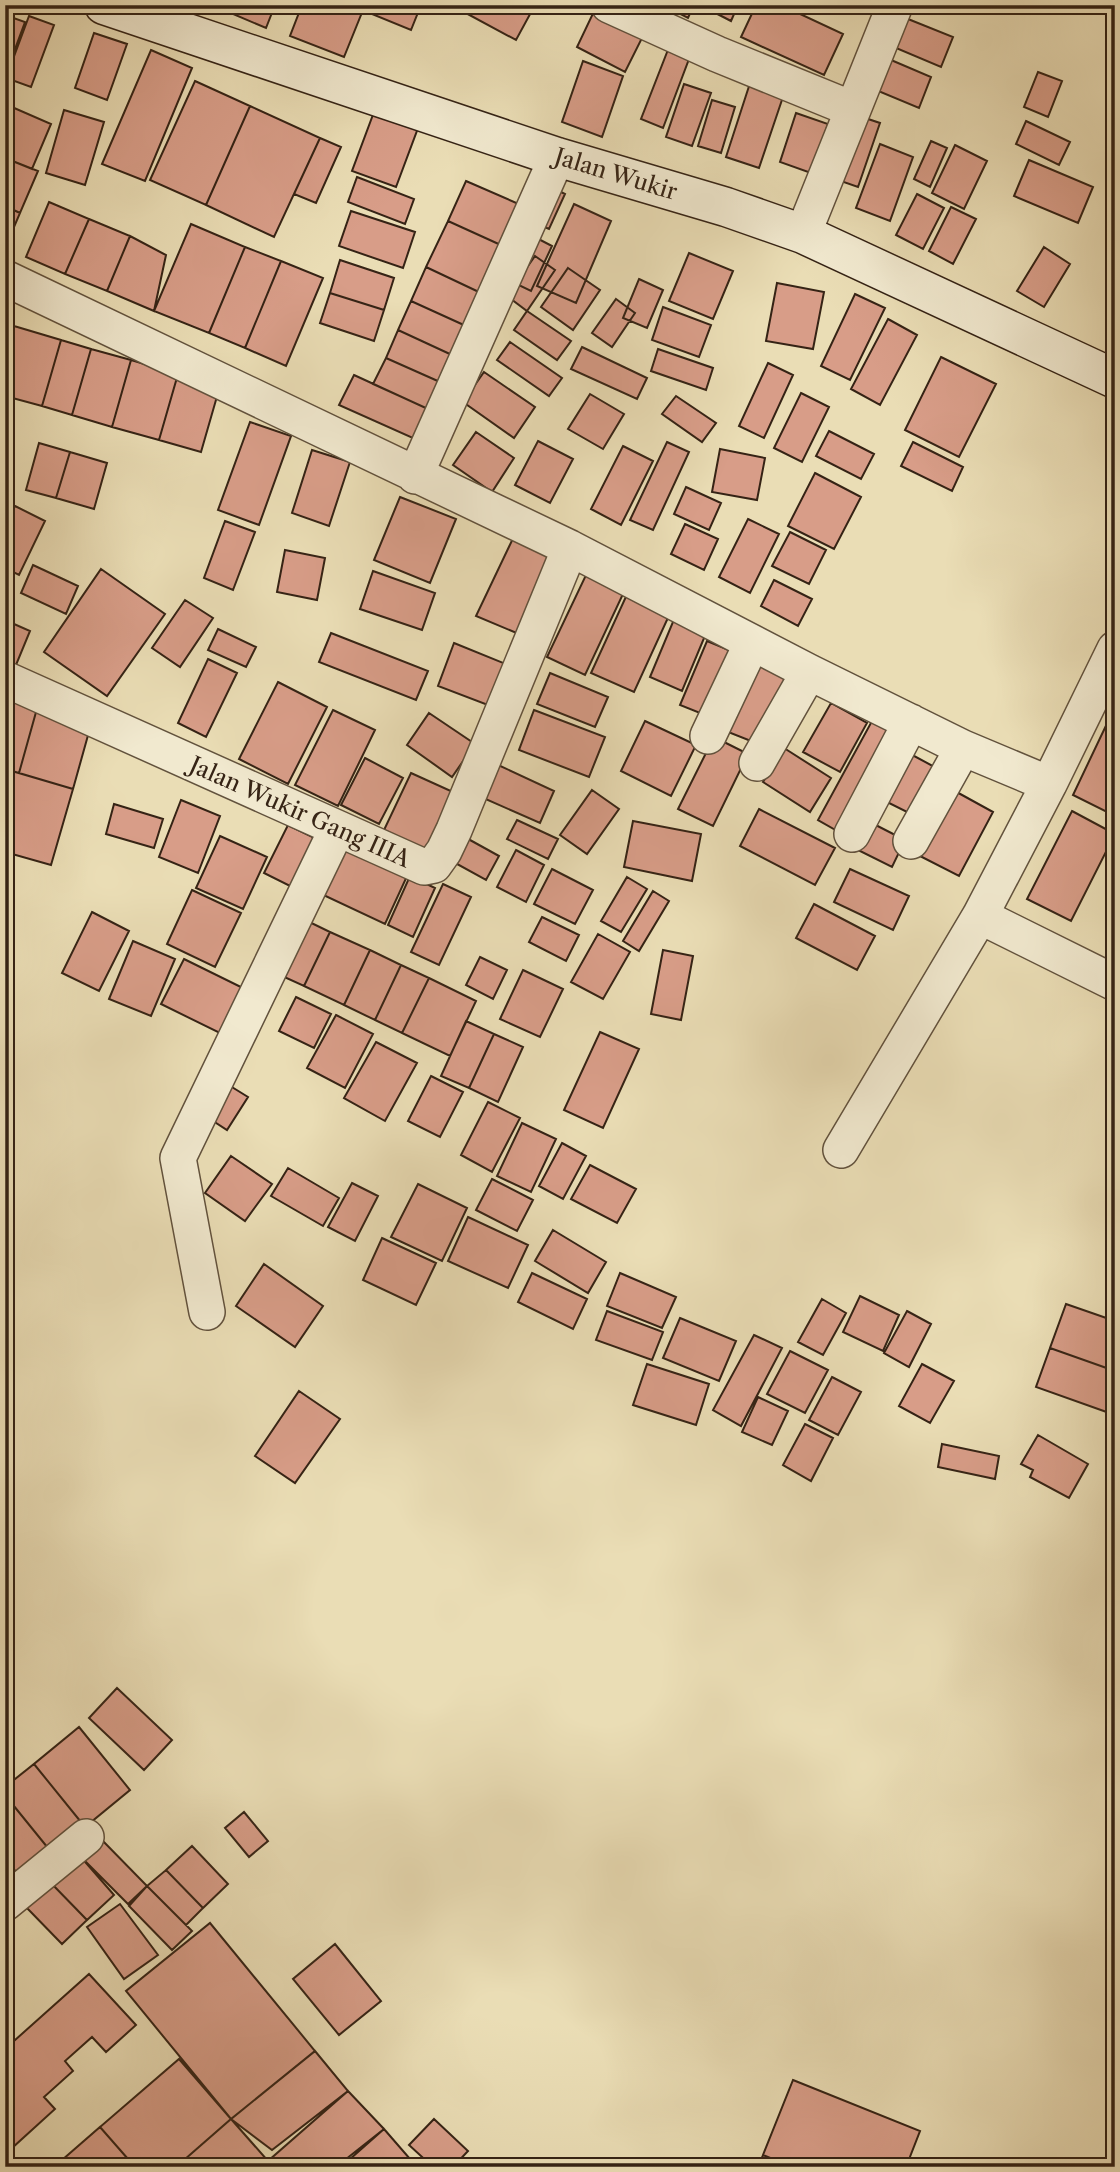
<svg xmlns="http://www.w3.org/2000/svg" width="1120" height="2172" font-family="'Libre Caslon Text',serif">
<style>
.building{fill:#d89d88;stroke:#352315;stroke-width:2}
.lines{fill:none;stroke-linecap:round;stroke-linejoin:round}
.street-casing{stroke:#62523d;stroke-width:38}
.secondary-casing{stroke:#352315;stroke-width:41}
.street{stroke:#f1e9cf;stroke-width:35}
.secondary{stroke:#f1e9cf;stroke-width:38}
.labels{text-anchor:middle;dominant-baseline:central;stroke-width:5;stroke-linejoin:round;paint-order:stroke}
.street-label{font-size:23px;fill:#352315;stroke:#f1e9cf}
</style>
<rect width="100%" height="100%" fill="#eaddb5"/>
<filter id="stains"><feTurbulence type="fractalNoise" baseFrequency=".00286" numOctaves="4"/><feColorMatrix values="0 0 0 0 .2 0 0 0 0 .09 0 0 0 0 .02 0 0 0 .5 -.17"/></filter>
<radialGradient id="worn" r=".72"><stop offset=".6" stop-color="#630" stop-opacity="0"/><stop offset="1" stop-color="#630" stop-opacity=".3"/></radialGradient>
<!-- building -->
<path class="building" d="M212,5h63l-9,23z
M302,5h63l-21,52 -54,-21z
M370,5h51l-10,25 -44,-18z
M451,5h84l-19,35z
M597,5l49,25 -21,42 -48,-25z
M663,5h31l-6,13z
M700,5h38l-7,16z
M756,5h25l62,29 -19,41 -83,-38z
M1008,5h16l-2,6z
M5,15l20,7 -20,54z
M29,16l25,9 -23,62 -25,-9z
M908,19l45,18 -12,30 -45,-19z
M94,33l33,11 -20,56 -32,-12z
M671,42l21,9 -29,77 -22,-9z
M151,50l41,18 -47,113 -43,-17z
M884,57l47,20 -12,31 -48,-20z
M583,61l40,15 -21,61 -40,-15z
M1038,72l24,9 -14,36 -24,-10z
M752,77l34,11 -27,80 -33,-11z
M195,81l55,25 -44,99 -56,-25z
M684,84l27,9 -19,53 -26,-9z
M712,100l23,7 -14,46 -23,-7z
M5,104l46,20 -19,45 -27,-11z
M250,106l70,32 -46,99 -68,-32z
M64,110l40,12 -19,63 -39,-12z
M374,112l44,16 -22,59 -44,-16z
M796,113l32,11 -17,49 -31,-11z
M853,114l27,9 -22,64 -26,-9z
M1026,121l44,21 -11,23 -43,-21z
M320,138l21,9 -25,56 -22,-9z
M931,141l16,7 -17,39 -16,-8z
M880,144l33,13 -23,64 -34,-13z
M955,145l32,16 -23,48 -32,-16z
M5,158l33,13 -18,42 -15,-7z
M1029,160l64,27 -15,36 -64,-27z
M357,177l57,22 -9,25 -57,-22z
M466,181l55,24 -18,41 -55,-25z
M551,187l14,7 -16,35 -14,-6z
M917,194l27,14 -21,41 -27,-14z
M49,202l40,17 -24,55 -39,-17z
M574,204l37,17 -35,82 -39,-17z
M5,206l15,7 -12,28 -3,-1z
M951,207l25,12 -23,45 -24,-13z
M351,211l64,21 -12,36 -64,-22z
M89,219l41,17 -23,55 -42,-17z
M448,221l55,25 -22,47 -55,-26z
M191,224l54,23 -36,86 -55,-22z
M527,233l25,13 -21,45 -25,-12z
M130,236l36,19 -12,56 -47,-20z
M245,247l36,14 -36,87 -36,-15z
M1044,247l26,17 -26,43 -27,-16z
M689,253l44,18 -20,48 -44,-18z
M535,256l20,14 -28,41 -20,-15z
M340,260l54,18 -10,32 -54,-17z
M281,261l42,17 -37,88 -41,-18z
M426,267l55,26 -15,33 -55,-25z
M568,268l32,22 -27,40 -32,-23z
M639,279l24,11 -16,38 -24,-10z
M777,283l47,9 -11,57 -47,-8z
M330,293l54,17 -10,31 -54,-18z
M855,294l30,14 -35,72 -29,-14z
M616,299l19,14 -23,34 -20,-14z
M411,301l55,25 -14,29 -54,-25z
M663,307l48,18 -12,32 -47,-17z
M527,311l44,30 -14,19 -43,-30z
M888,319l29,16 -37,70 -29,-16z
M5,324l9,2 -9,31z
M14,326l47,14 -19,66 -37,-10v-39z
M398,330l54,25 -12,27 -54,-24z
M61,340l30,9 -19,66 -30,-9z
M510,342l52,36 -13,18 -52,-36z
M582,347l65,31 -10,21 -66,-30z
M91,349l40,11 -19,67 -40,-12z
M658,349l55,19 -7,22 -55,-19z
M941,357l55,27 -37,73 -54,-27z
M386,358l54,24 -12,27 -55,-25z
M131,360l47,14 -19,66 -47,-13z
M768,363l25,12 -29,63 -25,-12z
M484,372l51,35 -21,31 -51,-36z
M178,374l42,12 -19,66 -42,-12z
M354,375l74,34 -13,30 -76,-34z
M801,393l28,14 -27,55 -28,-14z
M590,394l34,20 -21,35 -35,-20z
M676,396l40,27 -14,19 -40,-28z
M250,422l41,14 -32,89 -41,-15z
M829,431l45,23 -13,25 -45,-23z
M476,432l38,26 -22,34 -39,-27z
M538,441l35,18 -23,44 -35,-18z
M667,442l22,10 -36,78 -23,-10z
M913,442l50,25 -11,24 -51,-25z
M39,443l31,9 -14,46 -30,-8z
M623,446l30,15 -32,64 -30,-16z
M720,449l45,9 -8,42 -45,-8z
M312,450l38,12 -21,64 -37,-13z
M70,452l37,11 -13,46 -38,-11z
M815,473l46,24 -27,52 -46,-23z
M686,487l35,16 -12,27 -35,-16z
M400,497l56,22 -26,64 -56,-23z
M15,506l30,15 -26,54 -14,-7v-42z
M748,519l31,15 -29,59 -31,-16z
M225,521l30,11 -22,58 -29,-12z
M685,524l33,15 -14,31 -33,-16z
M517,530l47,23 -38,84 -50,-21z
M790,532l36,18 -17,34 -37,-18z
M285,550l40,8 -8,42 -40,-8z
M33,565l45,21 -12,28 -45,-21z
M101,569l64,45 -58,82 -63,-44z
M373,571l62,22 -13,37 -62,-21z
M586,575l37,19 -38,81 -38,-18z
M774,580l38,19 -14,27 -37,-20z
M629,590l43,19 -38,83 -43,-19z
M185,600l28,18 -33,49 -28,-19z
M675,617l32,14 -25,60 -32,-14z
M5,620l25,11 -14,34 -11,-4z
M218,629l38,18 -10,20 -38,-17z
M331,633l97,38 -12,29 -97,-38z
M707,641l34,14 -26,64 -35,-14z
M454,643l64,26 -17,41 -63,-24z
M750,657l48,25 -37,63 -43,-17z
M208,659l29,14 -31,64 -28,-14z
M550,673l58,24 -13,30 -58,-23z
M278,682l49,25 -39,77 -49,-25z
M5,696l33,9 -19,68 -14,-4z
M831,703l36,20 -27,49 -37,-20z
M38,705l54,16 -19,68 -54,-16z
M333,710l42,20 -37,76 -43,-21z
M534,710l71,27 -16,40 -70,-27z
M429,713l46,31 -23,33 -45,-32z
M1112,713l3,2v101l-42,-21z
M645,721l51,24 -25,51 -50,-25z
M872,721l29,16 -55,99 -28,-16z
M714,737l34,17 -35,72 -35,-17z
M784,748l47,30 -21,34 -47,-30z
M903,750l39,21 -23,47 -44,-22z
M365,758l38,20 -24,46 -38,-19z
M496,764l58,27 -14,32 -59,-26z
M5,769l68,20 -22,76 -46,-13z
M411,773l53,24 -27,58 -53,-25z
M592,790l27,19 -32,45 -27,-19z
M953,790l40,22 -34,64 -41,-21z
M181,800l39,16 -22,57 -39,-16z
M114,804l49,15 -9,29 -48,-14z
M759,809l76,39 -20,37 -75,-39z
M1072,811l43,23 -44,87 -44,-22z
M862,818l43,22 -13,27 -44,-22z
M517,820l41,19 -10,20 -41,-20z
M633,821l68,13 -9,47 -68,-14z
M288,825l43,21 -23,49 -44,-22z
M461,835l38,21 -13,24 -38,-21z
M220,836l47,21 -24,52 -47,-21z
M340,842l68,32 -23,50 -68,-32z
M516,850l28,15 -18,37 -29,-15z
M552,869l41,21 -18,34 -41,-20z
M850,869l59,27 -16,34 -59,-28z
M410,876l25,12 -22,49 -25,-12z
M627,877l20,12 -26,43 -20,-11z
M443,884l28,13 -32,68 -28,-13z
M192,890l49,23 -26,54 -48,-23z
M653,891l16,10 -30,50 -16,-10z
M814,904l61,32 -18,34 -61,-32z
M92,912l37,19 -30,60 -37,-18z
M297,916l33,16 -26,54 -33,-15z
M542,917l37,18 -13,26 -37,-19z
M330,932l40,18 -26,55 -40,-19z
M598,934l32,18 -27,47 -32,-17z
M133,941l42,18 -24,57 -42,-17z
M370,950l31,15 -26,55 -31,-15z
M663,950l30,6 -12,64 -30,-6z
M480,957l27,13 -14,29 -27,-14z
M184,959l67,33 -23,45 -67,-33z
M401,965l28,13 -27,55 -27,-13z
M523,970l40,19 -23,48 -40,-18z
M429,978l47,23 -26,55 -48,-23z
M296,997l35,17 -17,34 -35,-17z
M336,1015l37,19 -28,54 -38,-20z
M466,1021l28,13 -25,54 -28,-12z
M600,1032l39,17 -36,79 -39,-18z
M494,1034l29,13 -25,55 -29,-14z
M376,1042l41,21 -32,58 -41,-23z
M431,1076l32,16 -23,45 -32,-16z
M227,1084l21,13 -21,33 -20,-13z
M488,1102l32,16 -28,54 -31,-17z
M522,1123l34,16 -25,53 -34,-16z
M562,1143l24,13 -23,43 -24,-13z
M231,1156l41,28 -27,37 -40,-28z
M590,1165l46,24 -19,34 -46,-24z
M288,1168l51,30 -16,28 -52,-30z
M492,1179l41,21 -16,31 -41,-21z
M352,1183l26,13 -23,45 -27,-14z
M418,1184l49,24 -25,53 -51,-24z
M468,1217l60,28 -20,43 -60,-27z
M553,1230l53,32 -18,31 -53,-32z
M382,1238l54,25 -20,42 -53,-25z
M264,1264l59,42 -28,41 -59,-41z
M532,1273l55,26 -14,30 -55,-27z
M620,1273l56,24 -14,31 -55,-22z
M860,1296l39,19 -16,36 -40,-19z
M822,1299l24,14 -23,42 -25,-13z
M1066,1304l49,17v50l-65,-23z
M607,1311l56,21 -11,28 -56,-20z
M907,1311l24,13 -22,43 -25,-14z
M680,1318l56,23 -17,40 -56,-23z
M754,1335l28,13 -41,78 -28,-16z
M1050,1348l65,23v44l-79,-28z
M790,1351l38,19 -23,43 -38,-19z
M647,1364l62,20 -13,41 -63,-20z
M922,1364l32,17 -24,42 -31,-17z
M832,1377l29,15 -23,43 -29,-15z
M299,1391l41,28 -45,64 -40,-27z
M758,1397l30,14 -16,34 -30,-13z
M805,1424l28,14 -22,43 -28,-16z
M1038,1435l50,29 -19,34 -39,-21 3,-7 -12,-6z
M942,1444l57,12 -4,23 -57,-12z
M117,1688l55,52 -28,30 -55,-52z
M79,1727l51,63 -45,37 -51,-63z
M34,1764l51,63 -33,26 -47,-58v-8z
M5,1795l47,58 -31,25 -16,-20z
M244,1812l24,29 -19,16 -24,-29z
M100,1838l47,48 -19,18 -48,-48z
M192,1846l36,38 -25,24 -37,-38z
M80,1856l34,39 -27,25 -37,-38z
M5,1858l16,20 -16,12z
M166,1870l37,38 -17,17 -39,-39z
M50,1882l37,38 -25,24 -37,-38z
M147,1886l45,45 -20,19 -43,-44z
M120,1904l38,51 -34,24 -37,-52z
M210,1923l105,128 -84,68 -105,-128z
M335,1944l46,57 -42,34 -46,-56z
M89,1974l47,51 -30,27 -14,-15 -27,24 8,10 -29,26 11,12 -43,39 -7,-7v-92z
M315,2051l33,40 -76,59 -41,-31z
M179,2059l52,60 -55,48h-41l-35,-40z
M793,2080l127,51 -14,36h-114l-29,-12z
M348,2091l36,38 -48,38h-60l-8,-6z
M231,2119l37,42 -6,6h-86z
M434,2119l34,32 -15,16h-20l-24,-22z
M100,2127l35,40h-81z
M384,2129l33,38h-76z
M763,2155l29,12h-34z"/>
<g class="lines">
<!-- street casing -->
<g class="street-casing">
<path id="street" d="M609,5l108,49 135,55
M803,234l92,-229
M5,278l565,270 239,124 154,76 86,36
M415,476l142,-319
M5,679l419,188 10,-2 10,-14 10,-21 116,-282
M708,736l44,-93
M757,763l52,-91
M852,834l59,-112
M911,841l52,-93
M980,916l135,67
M841,1150l139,-234 69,-132 66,-135
M207,1312l-29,-154 159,-329
M5,1903l81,-66"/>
</g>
<!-- secondary casing -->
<g class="secondary-casing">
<path id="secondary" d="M104,5l453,152 169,50 77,27 312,145"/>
</g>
<!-- street -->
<use href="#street" class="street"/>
<!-- secondary -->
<use href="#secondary" class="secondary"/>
</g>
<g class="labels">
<!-- street labels -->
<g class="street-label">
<text transform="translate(616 174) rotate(17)">Jalan Wukir</text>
<text transform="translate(300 812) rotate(24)">Jalan Wukir Gang IIIA</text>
</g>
</g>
<!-- margin -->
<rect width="1120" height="2172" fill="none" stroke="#eaddb5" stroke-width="28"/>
<rect x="7" y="7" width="1106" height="2158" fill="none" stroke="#352315" stroke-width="3.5"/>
<rect x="14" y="14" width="1092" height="2144" fill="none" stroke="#352315" stroke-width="2"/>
<rect width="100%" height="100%" filter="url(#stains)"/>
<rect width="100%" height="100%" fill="url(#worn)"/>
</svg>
